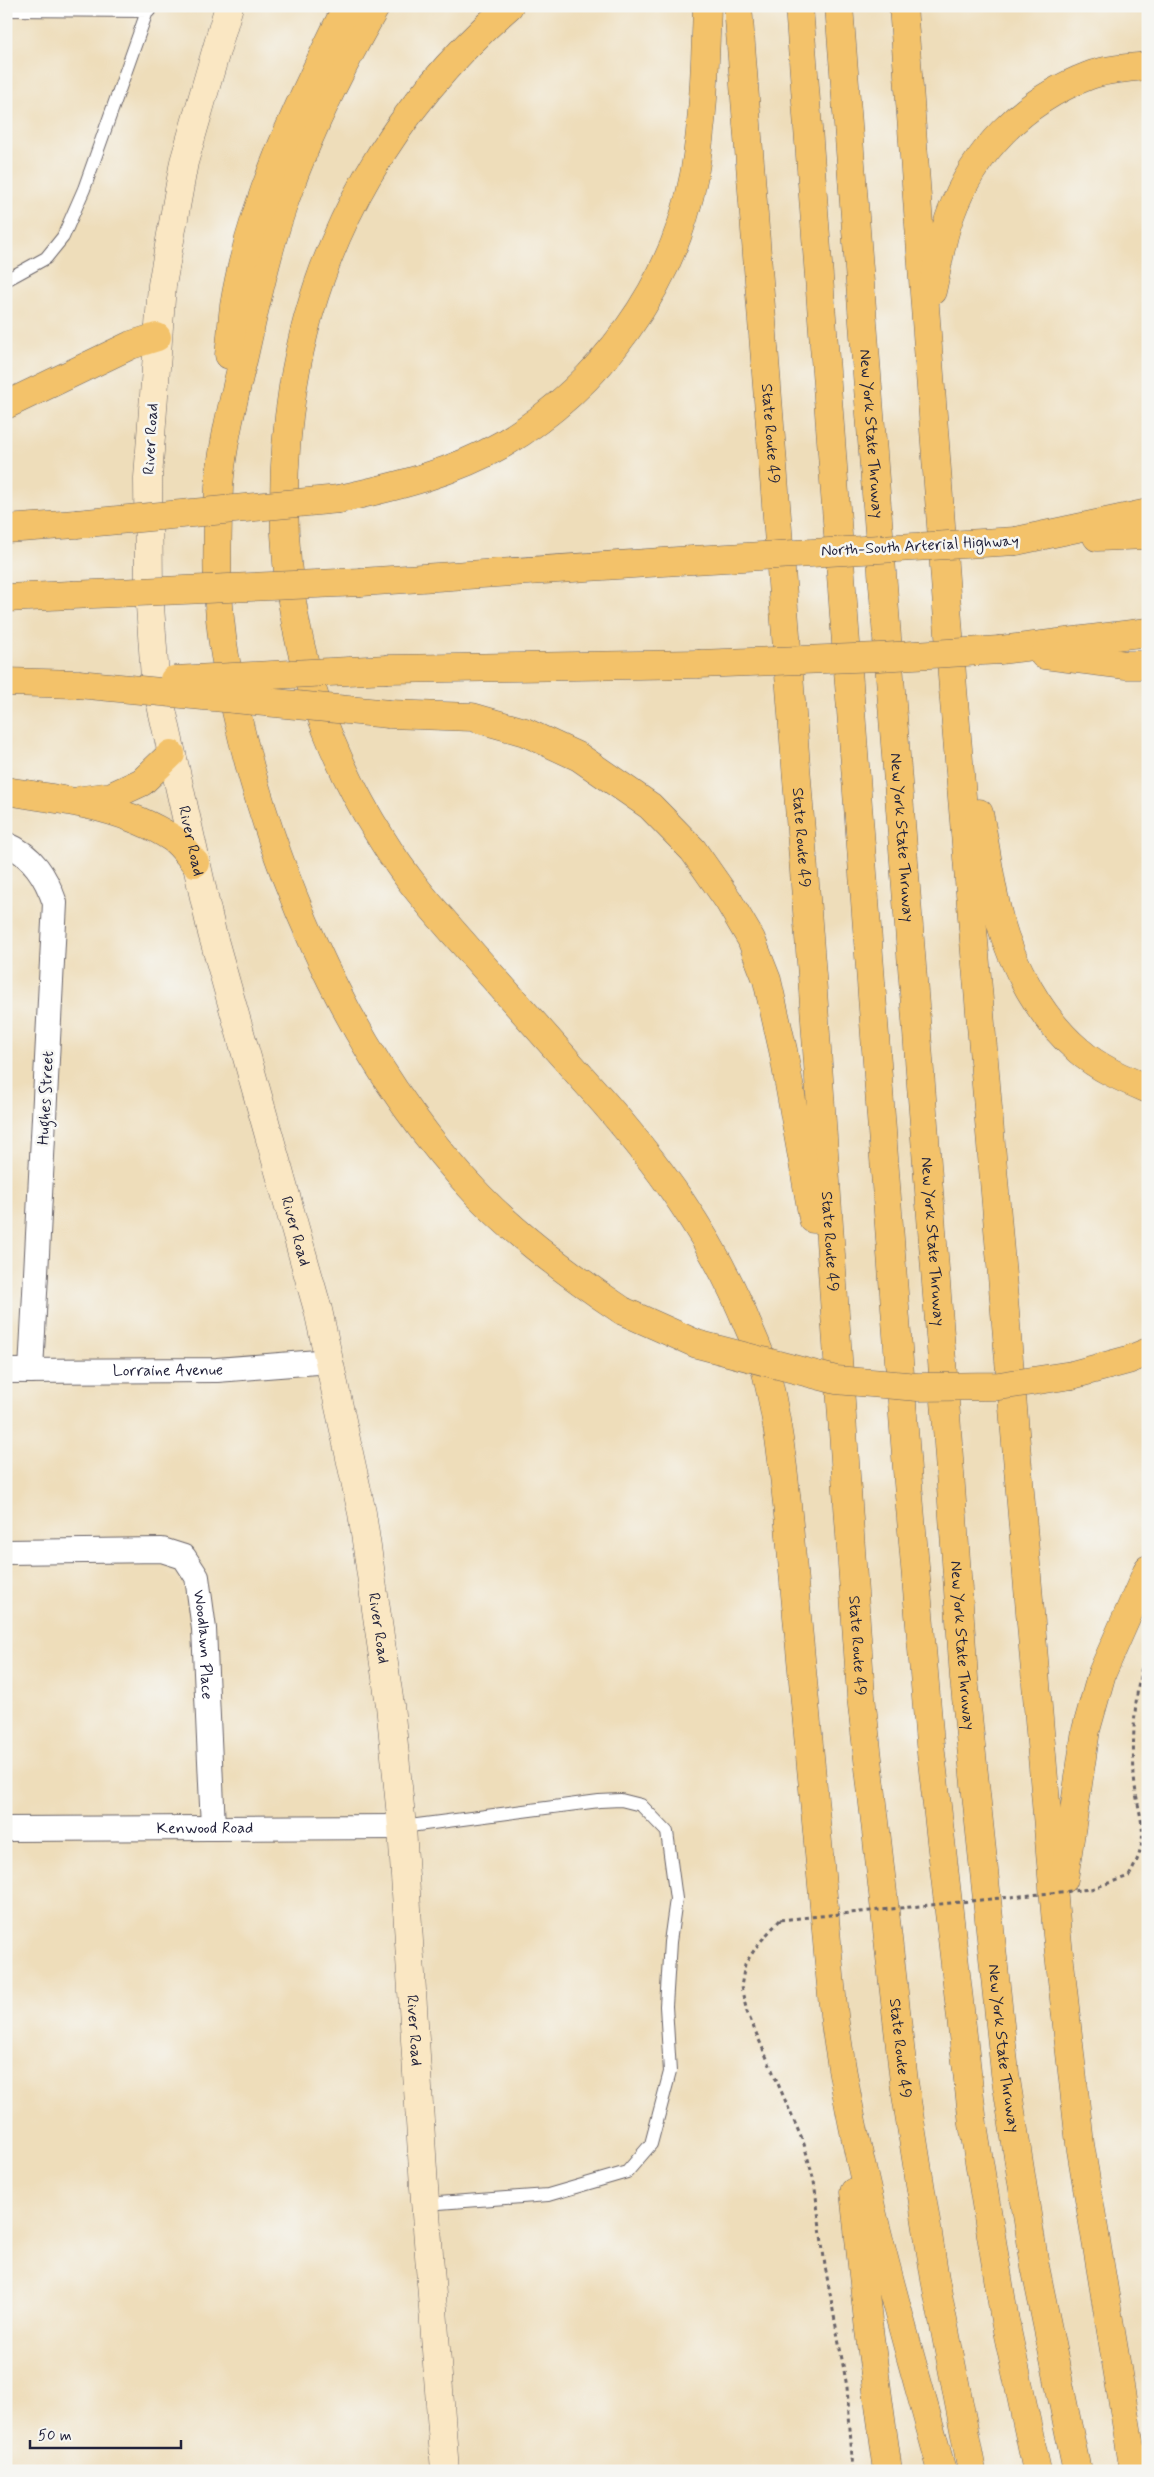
<svg xmlns="http://www.w3.org/2000/svg" width="1154" height="2477" font-family="Mynerve,sans-serif">
<style>
.lines{fill:none;stroke-linecap:round;stroke-linejoin:round}
.service-casing{stroke:#696367;stroke-width:14}
.minor-casing{stroke:#696367;stroke-width:26}
.secondary-casing{stroke:#696367;stroke-width:29}
.motorway-casing{stroke:#696367;stroke-width:29}
.path{stroke:#696367;stroke-width:3;stroke-dasharray:4 4;stroke-linecap:butt}
.service{stroke:#fff;stroke-width:12}
.minor{stroke:#fff;stroke-width:24}
.secondary{stroke:#fae7c3;stroke-width:28}
.motorway{stroke:#f3c26a;stroke-width:28}
.motorway-bridge-casing{stroke:#696367;stroke-width:29;stroke-linecap:butt}
.path-bridge{stroke:#696367;stroke-width:3;stroke-dasharray:4 4;stroke-linecap:butt}
.motorway-bridge{stroke:#f3c26a;stroke-width:28}
.labels{text-anchor:middle;dominant-baseline:central;stroke-width:5;stroke-linejoin:round;paint-order:stroke}
.street-label{font-size:16px;fill:#22223b;stroke:#f6f6f2}
</style>
<rect width="100%" height="100%" fill="#f6f6f2"/>
<filter id="ink" filterUnits="userSpaceOnUse"><feTurbulence type="fractalNoise" baseFrequency=".02" numOctaves="2"/><feDisplacementMap in="SourceGraphic" scale="10" xChannelSelector="R" yChannelSelector="G"/><feConvolveMatrix kernelMatrix="1 2 1 2 8 2 1 2 1" color-interpolation-filters="sRGB"/></filter>
<filter id="wash" filterUnits="userSpaceOnUse"><feTurbulence type="fractalNoise" baseFrequency=".0096" numOctaves="4" result="noise"/><feDisplacementMap in="SourceGraphic" scale="20" xChannelSelector="R" yChannelSelector="G"/><feGaussianBlur stdDeviation="1.12" result="paint"/><feColorMatrix in="noise" values="0 0 0 0 0 0 0 0 0 0 0 0 0 0 0 0 0 1.4 0 .05"/><feComposite in="paint" operator="in"/></filter>
<g filter="url(#wash)">
<rect width="100%" height="100%" fill="#eeddba"/>
</g>
<g filter="url(#ink)">
<g class="lines">
<!-- service casing -->
<g class="service-casing">
<path id="service" d="M6,10l143,1
M6,280l40,-22 17,-21 21,-48 65,-183
M402,1827l197,-26 22,-1 20,5 26,27 9,67 -6,43 -4,64 4,66 -19,72 -24,28 -79,23 -123,9"/>
</g>
<!-- minor casing -->
<g class="minor-casing">
<g id="minor">
<path d="M6,844c27,11 40,33 49,59l-24,468"/>
<path id="s1" d="M6,1371l211,-1 113,-9"/>
<path id="s2" d="M6,1552l156,-2 22,7 13,20 7,52 9,198"/>
<path id="s3" d="M6,1829l396,-2"/>
</g>
</g>
<!-- secondary casing -->
<g class="secondary-casing">
<g id="secondary">
<path id="s4" d="M229,6l-45,156 -22,123 -14,193 1,113 6,87 57,255 106,377 44,203 28,192 12,122 22,360 21,284"/>
</g>
</g>
<!-- motorway casing -->
<g class="motorway-casing">
<g id="motorway">
<path d="M376,6c-39,68 -74,139 -98,215 -14,44 -24,90 -34,135 -10,42 -22,89 -25,131 -2,56 -4,114 6,169 34,192 119,398 254,540 43,44 93,81 144,115"/>
<path d="M509,6c-115,101 -192,229 -216,381 -25,161 2,316 90,454 26,43 60,79 93,117 39,44 78,88 117,132 62,70 120,147 155,236 7,16 15,33 19,50 18,75 22,153 29,229 9,90 17,180 25,270 5,49 8,99 14,148 21,151 67,301 107,448"/>
<path id="s5" d="M738,6l74,970 49,720 43,386 31,197 37,192"/>
<path d="M799,6l109,1477 22,261 43,380 32,197 32,150"/>
<path id="s6" d="M839,6l107,1408 18,264 41,395 30,193 42,205"/>
<path d="M903,6l50,683 104,1246 23,209 54,327"/>
<path d="M932,291c6,-25 9,-51 18,-75 23,-64 73,-115 138,-140 18,-7 40,-8 60,-10"/>
<path d="M229,355c2,-16 3,-33 5,-49 17,-106 66,-205 113,-300"/>
<path d="M6,405l125,-60 26,-8"/>
<path d="M339,499c56,-12 114,-26 164,-55 96,-57 171,-158 191,-269 10,-56 11,-112 13,-169"/>
<path d="M6,529l70,-5"/>
<path d="M1097,537l51,-2"/>
<path d="M1016,541l132,-28"/>
<path d="M361,582l332,-22"/>
<path d="M6,598l65,-3"/>
<path d="M1000,650l148,-18"/>
<path d="M1044,655l82,10h22"/>
<path d="M387,669l311,-5"/>
<path d="M6,682l72,2"/>
<path d="M389,714l83,3 53,15 54,25 71,49 43,44 35,50 23,39 16,41 16,70 30,169"/>
<path d="M6,791c57,9 117,15 166,47 9,6 16,17 23,25"/>
<path d="M82,800l30,-4 30,-14 29,-28"/>
<path d="M979,813c7,34 11,70 20,105 13,47 42,101 79,132 20,18 46,29 70,39"/>
<path d="M1072,1375l56,-15 20,-8"/>
<path d="M1064,1879l22,-149 16,-57 46,-104"/>
<path d="M854,2192l15,138 19,141"/>
</g>
</g>
<!-- path -->
<path class="path" d="M1091,1889l38,-13c25,-43 8,-57 5,-100 -2,-44 1,-90 14,-133
M780,1920l-21,23 -14,21 -4,23 6,25 57,132 10,37 11,85 22,121 6,84"/>
<!-- service -->
<use href="#service" class="service"/>
<!-- minor -->
<use href="#minor" class="minor"/>
<!-- secondary -->
<use href="#secondary" class="secondary"/>
<!-- motorway -->
<use href="#motorway" class="motorway"/>
<!-- motorway-bridge casing -->
<g class="motorway-bridge-casing">
<path id="motorway-bridge" d="M76,524l263,-25
M693,560l323,-19
M71,595l290,-13
M698,664l181,-7 121,-7
M174,680l213,-11
M78,684l311,30
M623,1311l74,33 139,36 82,7 81,-1 73,-11"/>
</g>
<!-- path-bridge -->
<path class="path-bridge" d="M780,1920l311,-31"/>
<!-- motorway-bridge -->
<use href="#motorway-bridge" class="motorway-bridge"/>
</g>
</g>
<g class="labels">
<!-- street labels -->
<g class="street-label">
<text stroke="none"><textPath href="#s5" startOffset="429">State Route 49</textPath></text>
<text stroke="none"><textPath href="#s6" startOffset="429">New York State Thruway</textPath></text>
<text transform="translate(151 439) rotate(-87)">River Road</text>
<text transform="translate(920 546) rotate(-3)">North-South Arterial Highway</text>
<text stroke="none"><textPath href="#s5" startOffset="834">State Route 49</textPath></text>
<text stroke="none"><textPath href="#s6" startOffset="834">New York State Thruway</textPath></text>
<text stroke="none"><textPath href="#s4" startOffset="848">River Road</textPath></text>
<text transform="translate(46 1098) rotate(-87)">Hughes Street</text>
<text stroke="none"><textPath href="#s4" startOffset="1252">River Road</textPath></text>
<text stroke="none"><textPath href="#s5" startOffset="1239">State Route 49</textPath></text>
<text stroke="none"><textPath href="#s6" startOffset="1239">New York State Thruway</textPath></text>
<text stroke="none"><textPath href="#s1" startOffset="162">Lorraine Avenue</textPath></text>
<text stroke="none"><textPath href="#s4" startOffset="1658">River Road</textPath></text>
<text stroke="none"><textPath href="#s6" startOffset="1644">New York State Thruway</textPath></text>
<text stroke="none"><textPath href="#s2" startOffset="271">Woodlawn Place</textPath></text>
<text stroke="none"><textPath href="#s5" startOffset="1644">State Route 49</textPath></text>
<text stroke="none"><textPath href="#s3" startOffset="199">Kenwood Road</textPath></text>
<text stroke="none"><textPath href="#s4" startOffset="2062">River Road</textPath></text>
<text stroke="none"><textPath href="#s5" startOffset="2049">State Route 49</textPath></text>
<text stroke="none"><textPath href="#s6" startOffset="2049">New York State Thruway</textPath></text>
</g>
</g>
<!-- margin -->
<rect width="1154" height="2477" fill="none" stroke="#f6f6f2" stroke-width="25"/>
<!-- scale -->
<path d="M30 2440v8h151v-8" fill="none" stroke="#22223b" stroke-width="2.5"/>
<text x="38" y="2440" font-size="15" fill="#22223b" stroke="#f6f6f2" stroke-width="4" paint-order="stroke">50 m</text>
</svg>
